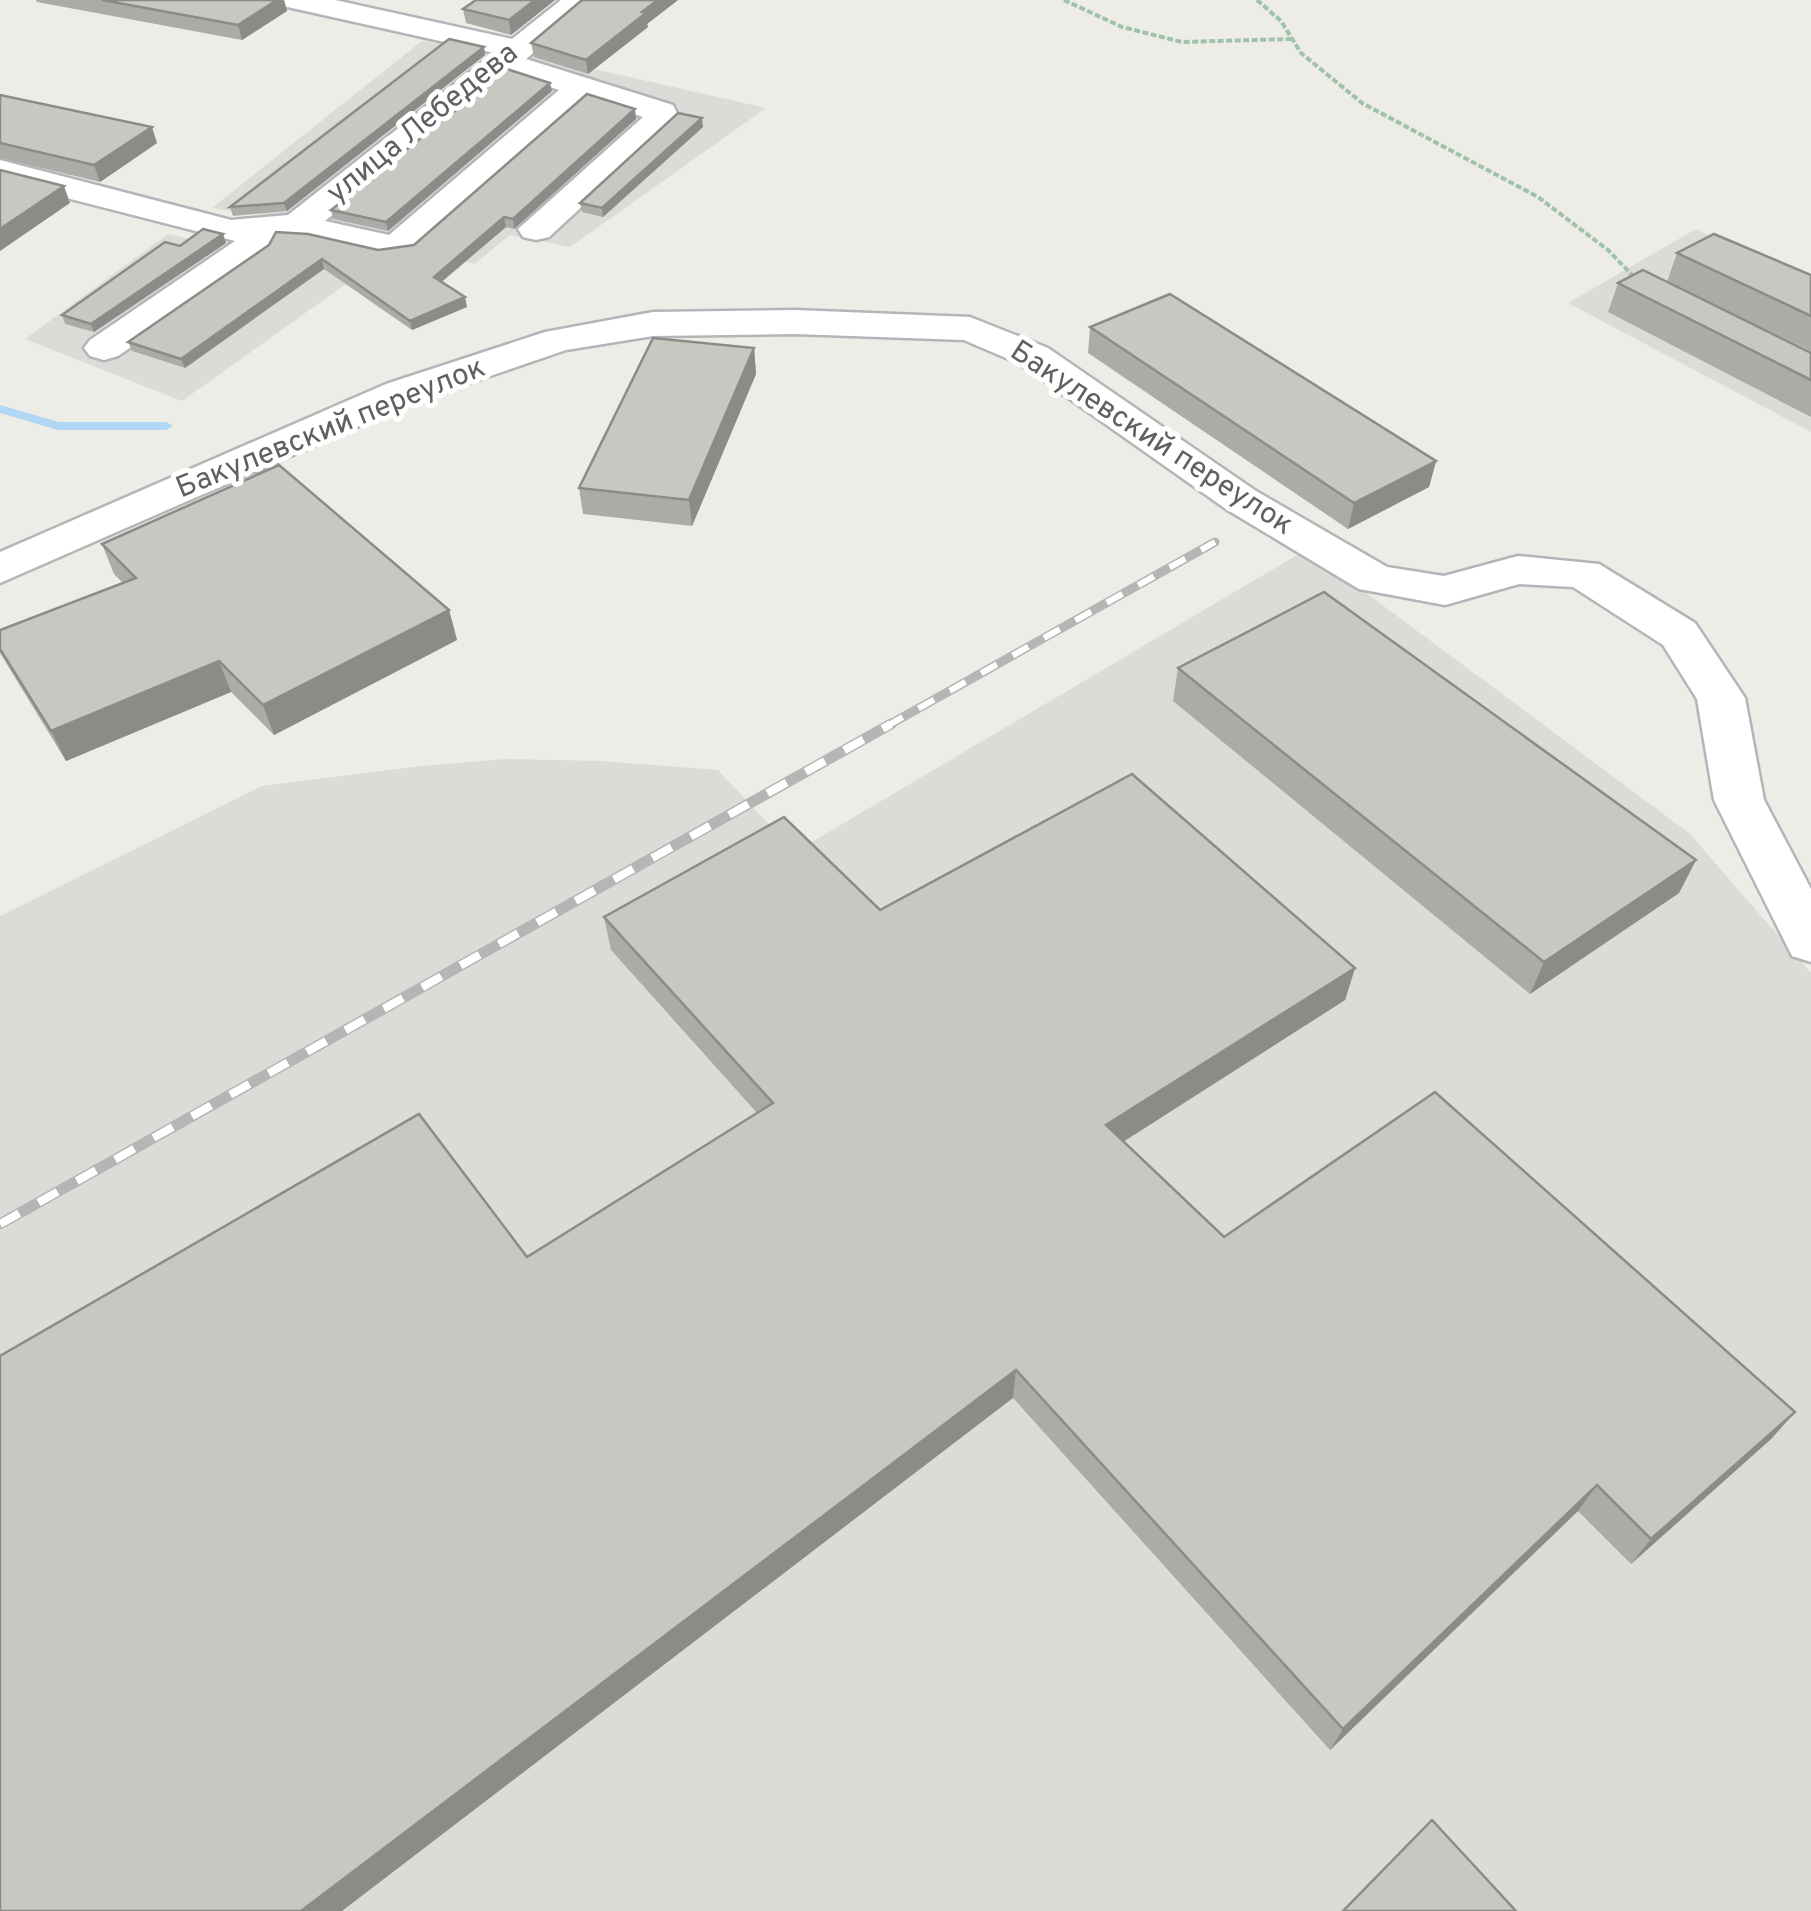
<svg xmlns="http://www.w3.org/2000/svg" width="1811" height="1911" font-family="Overpass,sans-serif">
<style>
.industrial{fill:#dddbd8}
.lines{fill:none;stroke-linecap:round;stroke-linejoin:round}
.stream{fill:#b0d7f4;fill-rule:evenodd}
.minor-casing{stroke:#b3b6b9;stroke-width:5}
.path{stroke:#a0c2aa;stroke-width:4;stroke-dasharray:6 2.5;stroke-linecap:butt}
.minor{fill:#fff;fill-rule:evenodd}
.rail-far1-casing{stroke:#b4b5b5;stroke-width:9}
.rail-casing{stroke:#b4b5b5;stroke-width:11}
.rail-far1{stroke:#fff;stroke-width:6;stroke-dasharray:18;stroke-linecap:butt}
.rail{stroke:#fff;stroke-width:8;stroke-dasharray:22;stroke-linecap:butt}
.wall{fill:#adaba7}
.shaded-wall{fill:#8d8b88}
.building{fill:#c9c7c2;stroke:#8d8b88;stroke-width:2.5}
.labels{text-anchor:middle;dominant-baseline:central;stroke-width:10;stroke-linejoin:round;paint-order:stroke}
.far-street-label{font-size:30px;fill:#5e6164;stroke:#fff}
</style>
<rect width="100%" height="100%" fill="#eeece6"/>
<!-- industrial -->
<path class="industrial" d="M422,41l68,11 -205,166 -73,-10z
M532,55l234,53 -196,139 -60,-12 -35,29 -153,-39z
M1696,229l115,55v148l-243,-129z
M168,234l44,10 76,-9 93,24 -199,142 -157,-62z
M1307,549l382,284 122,140v938h-1811v-995l262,-130 160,-20 83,-7 96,2 117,9 77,82z"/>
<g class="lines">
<!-- stream -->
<path class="stream" d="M0,405l59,17h107l7,4 -7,4h-108l-58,-17z"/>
<!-- minor casing -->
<g class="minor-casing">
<path id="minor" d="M279,0h56l177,39 49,-39h34l-69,59 147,46 6,12 -130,120 -13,3 -13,-3 -5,-8 125,-112 -56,-18 -172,152c-46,17 -92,-18 -139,-13l-6,13 -152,105 -14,4 -14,-4 -6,-8 6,-8 145,-99 -235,-60v-21l231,60 57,-5 206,-162 -211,-47zM508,73l51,17 -170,145 -64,-14z
M795,310l175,7 78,31 208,143 131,76 57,9 74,-20 81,8 96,59 50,75 19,102 47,89v73l-19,-6 -78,-156 -17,-101 -34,-54 -90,-58 -54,-3 -74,21 -86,-16 -133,-80 -206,-145 -56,-24 -169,-6 -142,2 -87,14 -152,52 -414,181v-31l386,-168 159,-52 108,-20z"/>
</g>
<!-- path -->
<path class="path" d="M1064,0l58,27 60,15 109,-3
M1257,0l24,21 20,32 61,50 176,94 70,53 30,31"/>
<!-- minor -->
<use href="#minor" class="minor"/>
<!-- rail-far1 casing -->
<g class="rail-far1-casing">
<path id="rail-far1" d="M887,726l328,-184"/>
</g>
<!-- rail casing -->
<g class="rail-casing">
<path id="rail" d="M0,1224l891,-500"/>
</g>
<!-- rail-far1 -->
<use href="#rail-far1" class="rail-far1"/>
<!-- rail -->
<use href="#rail" class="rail"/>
</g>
<!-- wall -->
<path class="wall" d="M36,0h248l3,11 -45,29 -205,-38z
M476,0h79l-44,35 -45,-12 -3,-14z
M582,0h96l-31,24 1,3 -60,47 -54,-17 -3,-14z
M484,47l1,8 -198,156 -54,5 -3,-9z
M552,91l-164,140 -55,-12 -2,-9z
M0,95l157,48 -57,39 -100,-24z
M636,119l-122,110 -8,-2 -64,55 25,25 -55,23 -88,-61 -139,99 -53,-17 -4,-9 141,-97 109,5 36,-5z
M703,127l-100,90 -21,-5 -2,-9z
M226,243l-132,89 -29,-8 -3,-9 118,-69z
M1677,253l134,22v76l-144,-69z
M1618,283l193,70v64l-203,-105z
M1090,327l346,134 -7,26 -81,42 -260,-176z
M754,348l2,26 -64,152 -109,-12 -4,-26z
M102,544l347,66 8,30 -183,95 -43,-43 -165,69 -66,-108v-23l123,-47 -9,-9z
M1178,668l518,192 -17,33 -149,101 -357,-293z
M880,910l475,58 -10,32 -221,141 100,96 571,175 -24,27 -140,125 -53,-53 -248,239 -317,-352 -486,-141 230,-144 -146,-163 -7,-33z"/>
<!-- shaded-wall -->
<path class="shaded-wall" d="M277,0h7l3,11 -45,29 -4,-15z
M535,0h20l-44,35 -2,-15z
M658,0h20l-31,24 1,3 -60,47 -2,-14z
M484,47l1,8 -198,156 -3,-8z
M550,83l2,8 -164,140 -2,-9z
M635,109l1,10 -122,110 -1,-10z
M702,118l1,9 -100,90 -1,-9z
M152,127l5,16 -57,39 -6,-17z
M64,186l6,17 -70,48v-22z
M504,217l2,10 -70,59 -2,-9z
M223,234l3,9 -132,89 -3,-8z
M322,259l2,10 -139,99 -4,-9z
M465,297l2,10 -55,23 -2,-9z
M754,348l2,26 -64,152 -3,-26z
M1436,461l-7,26 -81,42 6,-26z
M449,610l8,30 -183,95 -11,-30z
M219,661l12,31 -165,69 -15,-30z
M1696,860l-17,33 -149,101 14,-32z
M1355,968l-10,32 -244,156 5,-31z
M1016,1370l-3,28 -671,513h-41z
M1795,1412l-24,27 -140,125 20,-25z
M1597,1485l-19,26 -248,239 13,-21z"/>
<!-- building -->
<path class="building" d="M102,0h175l-39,25z
M476,0h59l-26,20 -46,-11z
M582,0h76l-16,12 4,1 -60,47 -55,-17z
M449,39l35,8 -200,156 -54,4z
M507,69l43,14 -164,139 -55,-12z
M587,94l48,15 -122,110 -9,-2 -70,60 31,20 -55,24 -88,-62 -141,100 -53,-17 141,-97 7,-13 32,2 70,16 36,-5z
M0,95l152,32 -58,38 -94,-22z
M678,113l24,5 -100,90 -22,-5z
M0,170l64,16 -64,43z
M203,229l20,5 -132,90 -29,-9 103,-73 15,4z
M1714,234l97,41v41l-134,-63z
M1643,270l168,83v27l-193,-97z
M1170,294l266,167 -82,42 -264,-176z
M653,338l101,10 -65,152 -110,-12z
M279,465l170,145 -186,95 -44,-44 -168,70 -51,-82v-19l136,-52 -34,-34z
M1324,592l372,268 -152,102 -366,-294z
M1132,774l223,194 -249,157 118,112 211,-145 360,320 -144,127 -54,-54 -254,244 -327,-359 -715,541h-301v-555l419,-242 108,143 246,-154 -169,-186 180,-100 96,93z
M1432,1820l84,91h-173z"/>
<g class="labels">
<!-- far-street labels -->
<g class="far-street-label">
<text transform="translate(423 124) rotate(-39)">улица Лебедева</text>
<text transform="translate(331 429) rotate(-22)">Бакулевский переулок</text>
<text transform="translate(1151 439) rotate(33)">Бакулевский переулок</text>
</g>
</g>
</svg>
